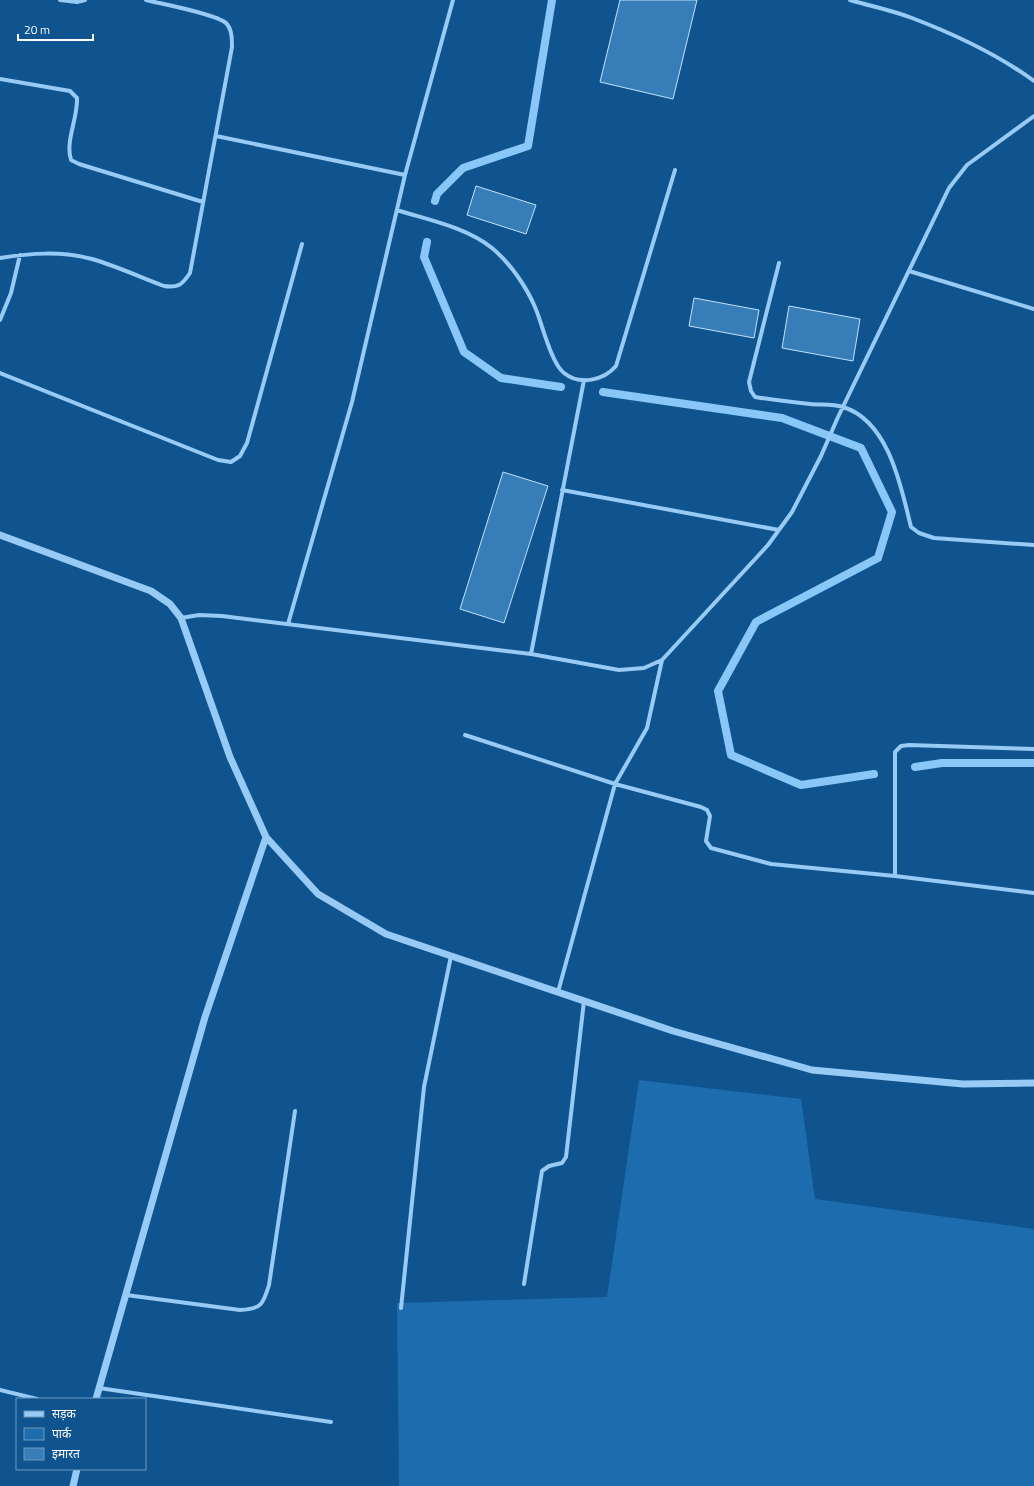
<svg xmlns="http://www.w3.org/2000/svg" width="1034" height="1486" font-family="'Titillium Web','Noto Sans Devanagari',sans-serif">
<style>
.green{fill:#1d6cad}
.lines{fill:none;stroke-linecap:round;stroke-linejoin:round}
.stream{stroke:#88c7f7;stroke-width:8}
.building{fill:#377eb9;stroke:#bfe2fe}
.minor{stroke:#97caf4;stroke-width:4}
.tertiary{stroke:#97caf4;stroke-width:7}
</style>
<rect width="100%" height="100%" fill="#0f548f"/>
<!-- green -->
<path class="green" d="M639,1080l162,19 14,100 219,30v257h-635l-2,-183 210,-6z"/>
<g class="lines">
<!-- stream -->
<path class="stream" d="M435,201l2,-7 26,-26 65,-22 24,-146
M427,242l-3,15 40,95 37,26 60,9
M603,392l179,26 79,30 31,64 -14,46 -122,64 -38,69 13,64 70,30 73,-11
M915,767l27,-4h92"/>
</g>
<!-- building -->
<path class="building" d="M620,0h77l-24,99 -73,-17z
M476,186l60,19 -10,29 -59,-19z
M694,298l65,12 -5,28 -65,-12z
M789,306l71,13 -7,42 -71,-13z
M503,472l45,14 -44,137 -44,-14z"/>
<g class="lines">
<!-- minor -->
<path class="minor" d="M60,0l17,2 8,-2
M850,0c20,6 42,10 62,18 42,16 85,36 122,63
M0,79l70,12 7,7c1,20 -12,43 -6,62l8,4 124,38
M216,136l189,39
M397,210c31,10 69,17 95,38 18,15 34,38 43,59 7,16 16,56 29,66 16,13 40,7 52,-7l59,-196
M0,258c31,-5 61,-7 92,1 24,7 48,18 72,27 14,2 18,-1 26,-13l42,-226c0,-8 0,-18 -6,-24 -10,-9 -64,-19 -80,-23
M779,263l-30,119 2,9 4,6c19,3 36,5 55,7 11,1 23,0 33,3 46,14 58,80 68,120l8,6 15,5 100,7
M909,271l125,38
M0,320l11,-27 9,-38
M0,373l218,87 13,2 9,-6 7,-13 55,-199
M562,490l217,40
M181,618l18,-3 23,1 309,38 88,16 25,-2 18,-8 106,-115 24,-33 29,-56 17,-39 111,-229 18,-23 67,-49
M288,624l64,-222 53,-227 48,-175
M531,654l53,-274
M465,735l150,49 86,23 6,3 3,6 -4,25 5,7 60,16 124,12 139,17
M895,876v-124l6,-6 8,-1 125,4
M558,992l57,-208 32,-56 15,-68
M524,1284l18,-113 7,-5 13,-3 4,-6 18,-156
M126,1295l114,15c21,-1 23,-5 29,-25l26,-174
M401,1308l23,-221 27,-131
M99,1388l232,34
M0,1390l37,9"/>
<!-- tertiary -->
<path class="tertiary" d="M0,535l151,56 19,13 11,14 49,139 36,80 52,57 68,40 287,97 139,39 151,14 71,-1
M96,1399l109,-382 61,-180
M73,1486l4,-17"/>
</g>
<!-- legend -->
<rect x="16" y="1398" width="130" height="72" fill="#0f548f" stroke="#6f98bc"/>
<rect x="24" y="1411" width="20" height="6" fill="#97caf4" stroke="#6f98bc"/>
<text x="52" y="1418" font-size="12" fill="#ffffff">सड़क</text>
<rect x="24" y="1428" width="20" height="12" fill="#1d6cad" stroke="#6f98bc"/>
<text x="52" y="1438" font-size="12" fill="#ffffff">पार्क</text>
<rect x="24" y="1448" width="20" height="12" fill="#377eb9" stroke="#6f98bc"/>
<text x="52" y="1458" font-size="12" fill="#ffffff">इमारत</text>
<!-- scale -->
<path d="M18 34v6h75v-6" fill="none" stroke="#ffffff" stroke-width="2"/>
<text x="24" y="34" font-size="12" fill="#ffffff" stroke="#0f548f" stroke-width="3" paint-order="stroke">20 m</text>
</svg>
